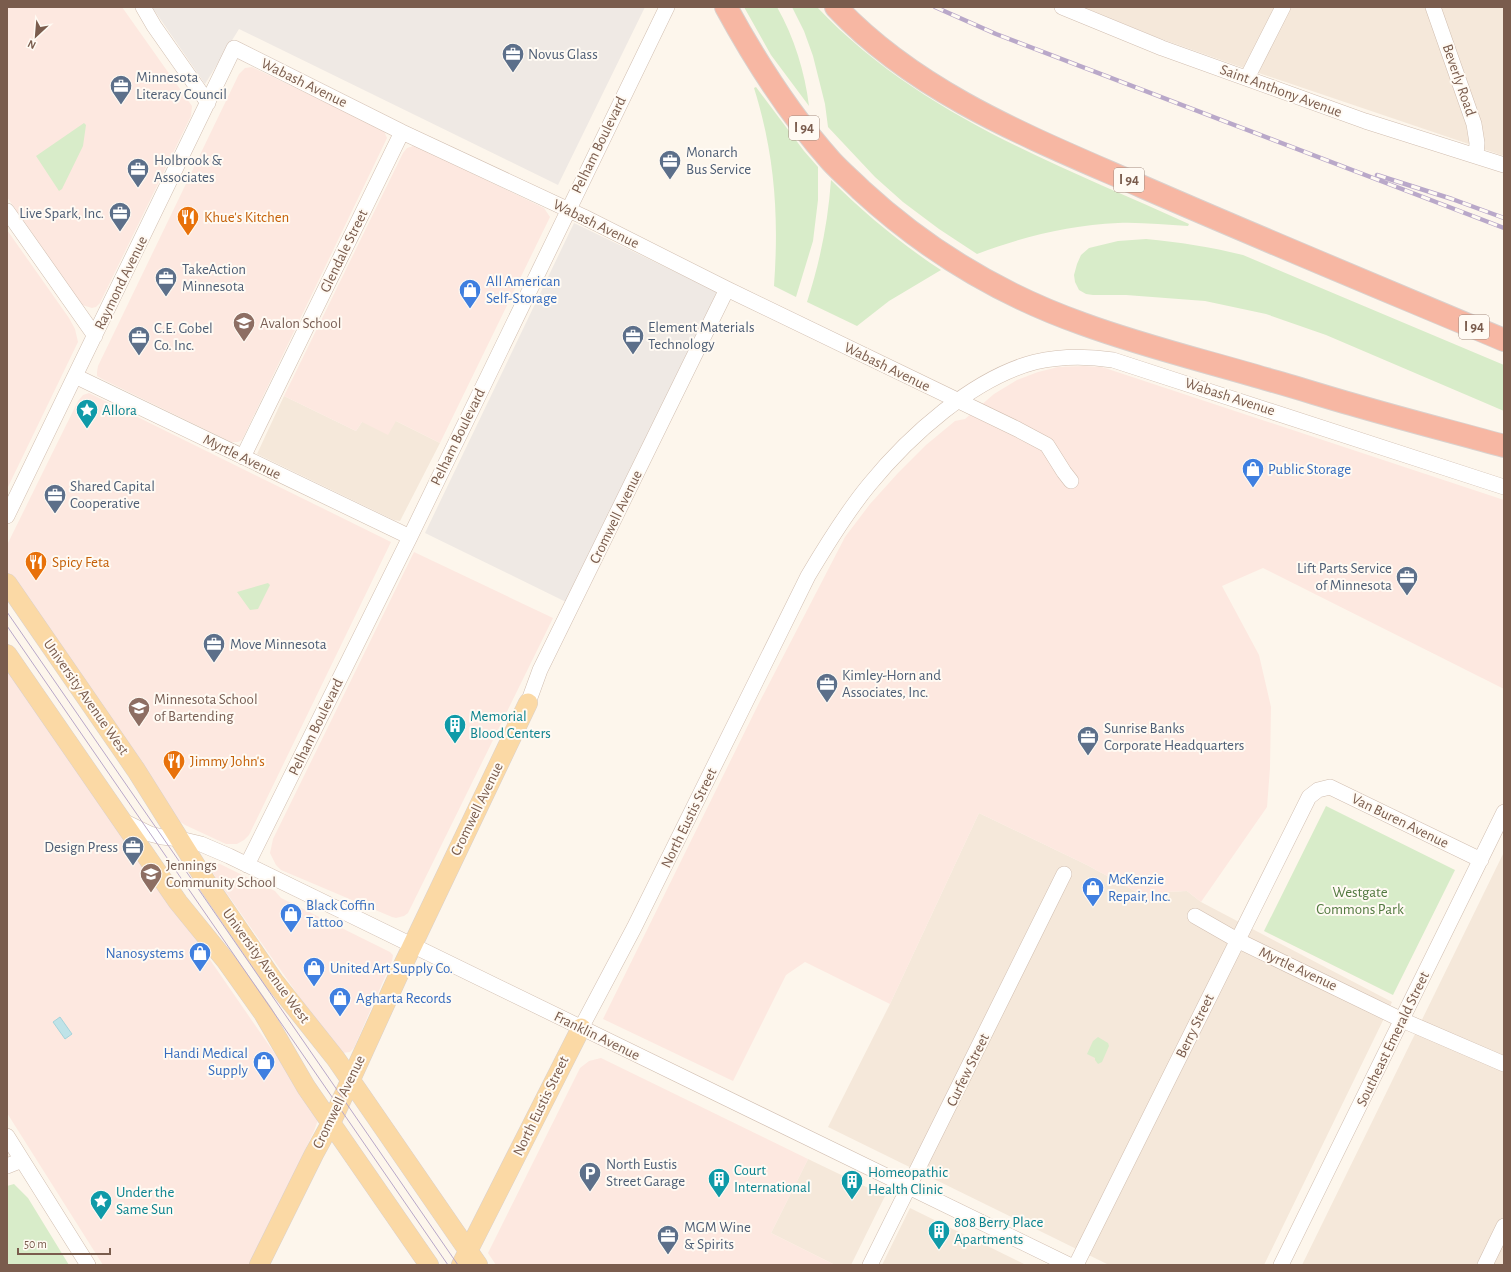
<svg xmlns="http://www.w3.org/2000/svg" width="1511" height="1272" font-family="'Alegreya Sans',sans-serif">
<style>
.residential{fill:#f5e8da}
.commercial{fill:#fde8e0}
.industrial{fill:#efe9e4}
.green{fill:#d8ecc9}
.water{fill:#bfe3e8;stroke:#a5d3da}
.lines{fill:none;stroke-linecap:round;stroke-linejoin:round}
.minor-casing{stroke:#d1beb0;stroke-width:16}
.major-casing{stroke:#dad1cd;stroke-width:20}
.highway-casing{stroke:#dad1cd;stroke-width:24}
.minor{stroke:#fff;stroke-width:15}
.major{stroke:#fbd9a5;stroke-width:19}
.highway{stroke:#f7b7a3;stroke-width:22}
.tram{stroke:#b9a8c9;stroke-width:1}
.rail-casing{stroke:#b9a8c9;stroke-width:4.5}
.rail{stroke:#fffaf3;stroke-width:3;stroke-dasharray:9;stroke-linecap:butt}
.labels{text-anchor:middle;dominant-baseline:central;stroke-width:4;stroke-linejoin:round;paint-order:stroke}
.shield{fill:#fffaf3;stroke:#a28b7f;stroke-width:1}
.shield-label{font-size:14px;font-weight:bold;fill:#7a5c4d}
.service-label{font-size:15px;fill:#4e5e75;stroke:#fffaf3;text-anchor:start}
.street-label{font-size:15px;fill:#7a5c4d;stroke:#fffaf3}
.food-label{font-size:15px;fill:#c56008;stroke:#fffaf3;text-anchor:start}
.shop-label{font-size:15px;fill:#366cbe;stroke:#fffaf3;text-anchor:start}
.education-label{font-size:15px;fill:#785e54;stroke:#fffaf3;text-anchor:start}
.culture-label{font-size:15px;fill:#0d838f;stroke:#fffaf3;text-anchor:start}
.park-label{font-size:15px;fill:#537a41;stroke:#fffaf3}
</style>
<rect width="100%" height="100%" fill="#fdf6ec"/>
<!-- residential -->
<path class="residential" d="M1082,7h422v149l-269,-91 -79,-28z
M284,396l72,35 6,-9 34,-1 44,22 -40,78 -6,-1 -137,-66z
M979,813l108,52 70,38 8,-11 22,-1 14,11 191,100 -128,263h-155l-281,-138 62,-123z
M1504,852v413h-202z
M808,1159l77,37 -34,69h-16l-64,-32z
M910,1208l116,57h-144z"/>
<!-- commercial -->
<path class="commercial" d="M7,7h115l70,99 -1,10 -91,187 -4,4 -4,1 -10,-3 -75,-108z
M252,67l129,62 3,2 3,7 -145,302 -4,2h-7l-129,-63 -5,-3v-4l1,-6 141,-292 6,-6z
M413,146h3l128,62 6,9 -110,226 -44,-22 -8,14 -26,-13 -6,9 -72,-35 119,-243 4,-5z
M7,230l62,88 6,11 3,13 -71,147z
M1083,366l19,1 402,133v189l-241,-121 -41,18 37,69 12,52 -1,61 -3,39 -66,95 -14,-11 -21,1 -9,11 -70,-38 -108,-52 -89,191 -85,-42 -19,13 -53,106 -130,-62 157,-318 85,-164 25,-33 28,-31 28,-28 29,-24 10,-2 29,-25 23,-14 21,-8 20,-5z
M89,393l302,149 -142,293 -5,5 -7,4h-11l-41,-19 -6,-4 -172,-250v-26l71,-144 5,-6z
M414,552l139,66 -145,295 -4,3 -8,2 -4,-1 -111,-47 -5,-5 -6,-12 3,-14z
M7,665l310,450 1,5 -4,11 -63,134h-148l-96,-152z
M216,864h4l55,27 6,7 109,54 3,3 -1,6 -38,87 -4,4 -8,1 -6,-4 -120,-171 -3,-5v-5z
M601,1058l207,101 -37,74 64,32h-339l-8,-12 92,-185 9,-7z"/>
<!-- industrial -->
<path class="industrial" d="M152,7h493l-87,178 -319,-156 -34,55z
M574,223l143,69 -151,310 -141,-69z"/>
<!-- green -->
<path class="green" d="M744,7h33c17,30 28,65 32,99l-38,-51z
M792,7h25c102,108 240,157 372,217l-1,2c-23,-1 -47,-4 -70,-3 -48,2 -96,14 -141,31l-38,-25 -36,-27 -28,-25 -47,-50 -3,-23 -12,-48 -9,-25z
M756,87l48,64 14,16v33l-5,41 -17,56 -22,-11c5,-70 1,-131 -20,-198z
M84,123l2,2 -3,21 -21,43 -3,2 -23,-35z
M831,180c33,33 70,64 110,90l-52,31 -32,25 -50,-24c13,-40 21,-80 24,-122z
M1146,239c33,3 65,8 97,16l261,110v46l-178,-76 -60,-21 -61,-13 -79,-6h-33l-7,-1 -7,-4 -4,-8 -1,-7 3,-11 4,-9 8,-7 29,-7z
M268,583l2,2 -12,24 -8,1 -13,-18z
M1326,806l129,64 -62,125 -129,-64z
M1098,1037l10,6 1,3 -7,16 -4,2 -3,-4v-2l-8,-4 6,-13z
M14,1184l14,14 41,67h-62v-79z"/>
<!-- water -->
<path class="water" d="M60,1017l12,17 -7,5 -12,-17z"/>
<g class="lines">
<!-- minor casing -->
<g class="minor-casing">
<path id="minor" d="M143,7l11,19 54,77
M1062,7l100,41 203,73 139,44
M1433,7l41,117 3,19 -1,13
M1247,78l36,-71
M7,211l88,125
M75,376l335,161
M243,457l159,-325
M7,516l227,-468 168,84 182,85 143,72 290,140 30,16 17,27 7,9
M528,703l12,-33 187,-381
M121,820l29,14 12,3 18,2 21,5 28,12 840,409
M247,865l163,-328 257,-530
M1195,916l42,24 165,80 102,44
M581,1028l53,-100 174,-352c19,-32 38,-63 61,-91 40,-49 104,-107 166,-123 26,-6 52,-6 78,-2l391,127
M7,1136l81,129
M7,1166l15,-6
M870,1265l194,-391
M1076,1265l233,-468 9,-7 12,-3 151,73
M1281,1265l223,-453
M1485,1265l19,-39"/>
</g>
<!-- major casing -->
<g class="major-casing">
<path id="major" d="M7,583l129,187 71,113 67,98 62,78 142,206
M7,654l171,248 48,59 37,52 43,74 123,178
M259,1265l55,-111 17,-31 73,-160 124,-260
M461,1265l120,-237"/>
</g>
<!-- highway casing -->
<g class="highway-casing">
<path id="highway" d="M726,7c30,55 63,107 105,154 9,10 20,19 30,29 64,59 140,105 222,134 60,22 122,37 183,55 29,8 57,17 85,25 51,15 102,28 153,42
M836,7c83,88 198,132 307,180 119,52 240,102 361,153"/>
</g>
<!-- minor -->
<use href="#minor" class="minor"/>
<!-- major -->
<use href="#major" class="major"/>
<!-- highway -->
<use href="#highway" class="highway"/>
<!-- tram -->
<path class="tram" d="M7,612l451,653
M7,626l441,639"/>
<!-- rail casing -->
<g class="rail-casing">
<path id="rail" d="M935,7l61,27 508,194
M1377,175l75,24 52,19"/>
</g>
<!-- rail -->
<use href="#rail" class="rail"/>
</g>
<!-- icons -->
<defs>
<g id="office-pin" transform="scale(1.15)"><path d="M0 17L-7.5 6A9.5 9.5 0 1 1 7.5 6Z" fill="#5c6f8a" stroke="#fffaf3"/><path d="M-6-3h4V-5.5h4V-3h4V5H-6ZM-1-4.5V-3h2v-1.5ZM-6 0V1H6V0Z" fill="#fff"/></g>
<g id="restaurant-pin" transform="scale(1.15)"><path d="M0 17L-7.5 6A9.5 9.5 0 1 1 7.5 6Z" fill="#e8710a" stroke="#fffaf3"/><path d="M-5-6h1v4h1v-4h1v4h1v-4h1v5L-1.5 .5V6h-2V.5L-5-1ZM5-6V6H3V1.5H1.5Q1.5-4 5-6Z" fill="#fff"/></g>
<g id="shop-pin" transform="scale(1.15)"><path d="M0 17L-7.5 6A9.5 9.5 0 1 1 7.5 6Z" fill="#3f7fe0" stroke="#fffaf3"/><path d="M-5-2.5h2.3a2.7 3.5 0 0 1 5.4 0H5L5.5 6h-11ZM-1.5-2.5h3a1.5 2.3 0 0 0-3 0Z" fill="#fff"/></g>
<g id="school-pin" transform="scale(1.15)"><path d="M0 17L-7.5 6A9.5 9.5 0 1 1 7.5 6Z" fill="#8d6e63" stroke="#fffaf3"/><path d="M0-5L7-2L0 1L-7-2ZM-4 1L0 2.5L4 1V4Q0 6-4 4Z" fill="#fff"/></g>
<g id="sight-pin" transform="scale(1.15)"><path d="M0 17L-7.5 6A9.5 9.5 0 1 1 7.5 6Z" fill="#0f9aa8" stroke="#fffaf3"/><path d="M0-6L1.8-2.2L6-1.7L2.9 1.2L3.7 5.4L0 3.3L-3.7 5.4L-2.9 1.2L-6-1.7L-1.8-2.2Z" fill="#fff"/></g>
<g id="building-pin" transform="scale(1.15)"><path d="M0 17L-7.5 6A9.5 9.5 0 1 1 7.5 6Z" fill="#0f9aa8" stroke="#fffaf3"/><path d="M-4-6H4V6H1V3H-1V6H-4ZM-2.5-4.3h1.7v1.8h-1.7ZM.8-4.3h1.7v1.8H.8ZM-2.5-1h1.7V.8h-1.7ZM.8-1h1.7V.8H.8Z" fill="#fff"/></g>
<g id="parking-pin" transform="scale(1.15)"><path d="M0 17L-7.5 6A9.5 9.5 0 1 1 7.5 6Z" fill="#5c6f8a" stroke="#fffaf3"/><path d="M-3.5-5.5H1a3.5 3.5 0 0 1 0 7H-1V5.5H-3.5ZM-1-3.4V-.6H.8a1.4 1.4 0 0 0 0-2.8Z" fill="#fff"/></g>
</defs>
<g fill-rule="evenodd">
<use href="#office-pin" x="513" y="54"/>
<use href="#office-pin" x="121" y="86"/>
<use href="#office-pin" x="670" y="161"/>
<use href="#office-pin" x="138" y="169"/>
<use href="#office-pin" x="120" y="213"/>
<use href="#restaurant-pin" x="188" y="217"/>
<use href="#office-pin" x="166" y="278"/>
<use href="#shop-pin" x="470" y="290"/>
<use href="#school-pin" x="244" y="323"/>
<use href="#office-pin" x="633" y="336"/>
<use href="#office-pin" x="139" y="337"/>
<use href="#sight-pin" x="87" y="410"/>
<use href="#shop-pin" x="1253" y="469"/>
<use href="#office-pin" x="55" y="495"/>
<use href="#restaurant-pin" x="36" y="562"/>
<use href="#office-pin" x="1407" y="577"/>
<use href="#office-pin" x="214" y="644"/>
<use href="#office-pin" x="827" y="684"/>
<use href="#school-pin" x="139" y="708"/>
<use href="#building-pin" x="455" y="725"/>
<use href="#office-pin" x="1088" y="737"/>
<use href="#restaurant-pin" x="174" y="761"/>
<use href="#office-pin" x="133" y="847"/>
<use href="#school-pin" x="151" y="874"/>
<use href="#shop-pin" x="1093" y="888"/>
<use href="#shop-pin" x="291" y="914"/>
<use href="#shop-pin" x="200" y="953"/>
<use href="#shop-pin" x="314" y="968"/>
<use href="#shop-pin" x="340" y="998"/>
<use href="#shop-pin" x="264" y="1062"/>
<use href="#parking-pin" x="590" y="1173"/>
<use href="#building-pin" x="719" y="1179"/>
<use href="#building-pin" x="852" y="1181"/>
<use href="#sight-pin" x="101" y="1201"/>
<use href="#building-pin" x="939" y="1231"/>
<use href="#office-pin" x="668" y="1236"/>
</g>
<g class="labels">
<!-- shield labels -->
<g class="shield">
<rect x="789" y="116" width="30" height="24" rx="3"/>
<rect x="1114" y="168" width="30" height="24" rx="3"/>
<rect x="1459" y="315" width="30" height="24" rx="3"/>
</g>
<g class="shield-label">
<text x="804" y="128">I 94</text>
<text x="1129" y="180">I 94</text>
<text x="1474" y="327">I 94</text>
</g>
<!-- service labels -->
<g class="service-label">
<text x="528" y="54">Novus Glass</text>
<text x="136" y="77">Minnesota<tspan x="136" dy="17">Literacy Council</tspan></text>
<text x="686" y="152">Monarch<tspan x="686" dy="17">Bus Service</tspan></text>
<text x="154" y="160">Holbrook &amp;<tspan x="154" dy="17">Associates</tspan></text>
<text x="104" y="213" text-anchor="end">Live Spark, Inc.</text>
<text x="182" y="269">TakeAction<tspan x="182" dy="17">Minnesota</tspan></text>
<text x="648" y="327">Element Materials<tspan x="648" dy="17">Technology</tspan></text>
<text x="154" y="328">C.E. Gobel<tspan x="154" dy="17">Co. Inc.</tspan></text>
<text x="70" y="486">Shared Capital<tspan x="70" dy="17">Cooperative</tspan></text>
<text x="1392" y="568" text-anchor="end">Lift Parts Service<tspan x="1392" dy="17">of Minnesota</tspan></text>
<text x="230" y="644">Move Minnesota</text>
<text x="842" y="675">Kimley-Horn and<tspan x="842" dy="17">Associates, Inc.</tspan></text>
<text x="1104" y="728">Sunrise Banks<tspan x="1104" dy="17">Corporate Headquarters</tspan></text>
<text x="118" y="847" text-anchor="end">Design Press</text>
<text x="606" y="1164">North Eustis<tspan x="606" dy="17">Street Garage</tspan></text>
<text x="684" y="1227">MGM Wine<tspan x="684" dy="17">&amp; Spirits</tspan></text>
</g>
<!-- street labels -->
<g class="street-label">
<text transform="translate(1459 80) rotate(71)">Beverly Road</text>
<text transform="translate(304 83) rotate(26)">Wabash Avenue</text>
<text transform="translate(1281 91) rotate(20)">Saint Anthony Avenue</text>
<text transform="translate(599 145) rotate(-64)">Pelham Boulevard</text>
<text transform="translate(596 224) rotate(26)">Wabash Avenue</text>
<text transform="translate(344 251) rotate(-64)">Glendale Street</text>
<text transform="translate(121 283) rotate(-64)">Raymond Avenue</text>
<text transform="translate(887 367) rotate(26)">Wabash Avenue</text>
<text transform="translate(1230 397) rotate(18)">Wabash Avenue</text>
<text transform="translate(458 437) rotate(-64)">Pelham Boulevard</text>
<text transform="translate(242 457) rotate(26)">Myrtle Avenue</text>
<text transform="translate(616 517) rotate(-64)">Cromwell Avenue</text>
<text transform="translate(86 697) rotate(55)">University Avenue West</text>
<text transform="translate(316 727) rotate(-64)">Pelham Boulevard</text>
<text transform="translate(477 809) rotate(-64)">Cromwell Avenue</text>
<text transform="translate(689 818) rotate(-64)">North Eustis Street</text>
<text transform="translate(1400 821) rotate(26)">Van Buren Avenue</text>
<text transform="translate(266 966) rotate(54)">University Avenue West</text>
<text transform="translate(1298 969) rotate(25)">Myrtle Avenue</text>
<text transform="translate(1195 1026) rotate(-64)">Berry Street</text>
<text transform="translate(597 1036) rotate(26)">Franklin Avenue</text>
<text transform="translate(1393 1039) rotate(-64)">Southeast Emerald Street</text>
<text transform="translate(968 1070) rotate(-64)">Curfew Street</text>
<text transform="translate(339 1102) rotate(-64)">Cromwell Avenue</text>
<text transform="translate(541 1106) rotate(-64)">North Eustis Street</text>
</g>
<!-- food labels -->
<g class="food-label">
<text x="204" y="217">Khue's Kitchen</text>
<text x="52" y="562">Spicy Feta</text>
<text x="190" y="761">Jimmy John's</text>
</g>
<!-- shop labels -->
<g class="shop-label">
<text x="486" y="281">All American<tspan x="486" dy="17">Self-Storage</tspan></text>
<text x="1268" y="469">Public Storage</text>
<text x="1108" y="879">McKenzie<tspan x="1108" dy="17">Repair, Inc.</tspan></text>
<text x="306" y="905">Black Coffin<tspan x="306" dy="17">Tattoo</tspan></text>
<text x="184" y="953" text-anchor="end">Nanosystems</text>
<text x="330" y="968">United Art Supply Co.</text>
<text x="356" y="998">Agharta Records</text>
<text x="248" y="1053" text-anchor="end">Handi Medical<tspan x="248" dy="17">Supply</tspan></text>
</g>
<!-- education labels -->
<g class="education-label">
<text x="260" y="323">Avalon School</text>
<text x="154" y="699">Minnesota School<tspan x="154" dy="17">of Bartending</tspan></text>
<text x="166" y="865">Jennings<tspan x="166" dy="17">Community School</tspan></text>
</g>
<!-- culture labels -->
<g class="culture-label">
<text x="102" y="410">Allora</text>
<text x="470" y="716">Memorial<tspan x="470" dy="17">Blood Centers</tspan></text>
<text x="734" y="1170">Court<tspan x="734" dy="17">International</tspan></text>
<text x="868" y="1172">Homeopathic<tspan x="868" dy="17">Health Clinic</tspan></text>
<text x="116" y="1192">Under the<tspan x="116" dy="17">Same Sun</tspan></text>
<text x="954" y="1222">808 Berry Place<tspan x="954" dy="17">Apartments</tspan></text>
</g>
<!-- park labels -->
<g class="park-label">
<text x="1360" y="892">Westgate<tspan x="1360" dy="17">Commons Park</tspan></text>
</g>
</g>
<!-- border -->
<rect width="1511" height="1272" fill="none" stroke="#7a5c4d" stroke-width="16"/>
<!-- north arrow -->
<g transform="translate(36 36) rotate(206)" stroke="#fffaf3" stroke-width="3" paint-order="stroke">
<path d="M0-3L7 15L0 10L-7 15Z" fill="#7a5c4d"/>
<text y="-6" font-size="11" font-weight="bold" text-anchor="middle" fill="#7a5c4d">N</text>
</g>
<!-- scale -->
<path d="M18 1248v6h92v-6" fill="none" stroke="#7a5c4d" stroke-width="2"/>
<text x="24" y="1248" font-size="12" fill="#7a5c4d" stroke="#fffaf3" stroke-width="3" paint-order="stroke">50 m</text>
</svg>
